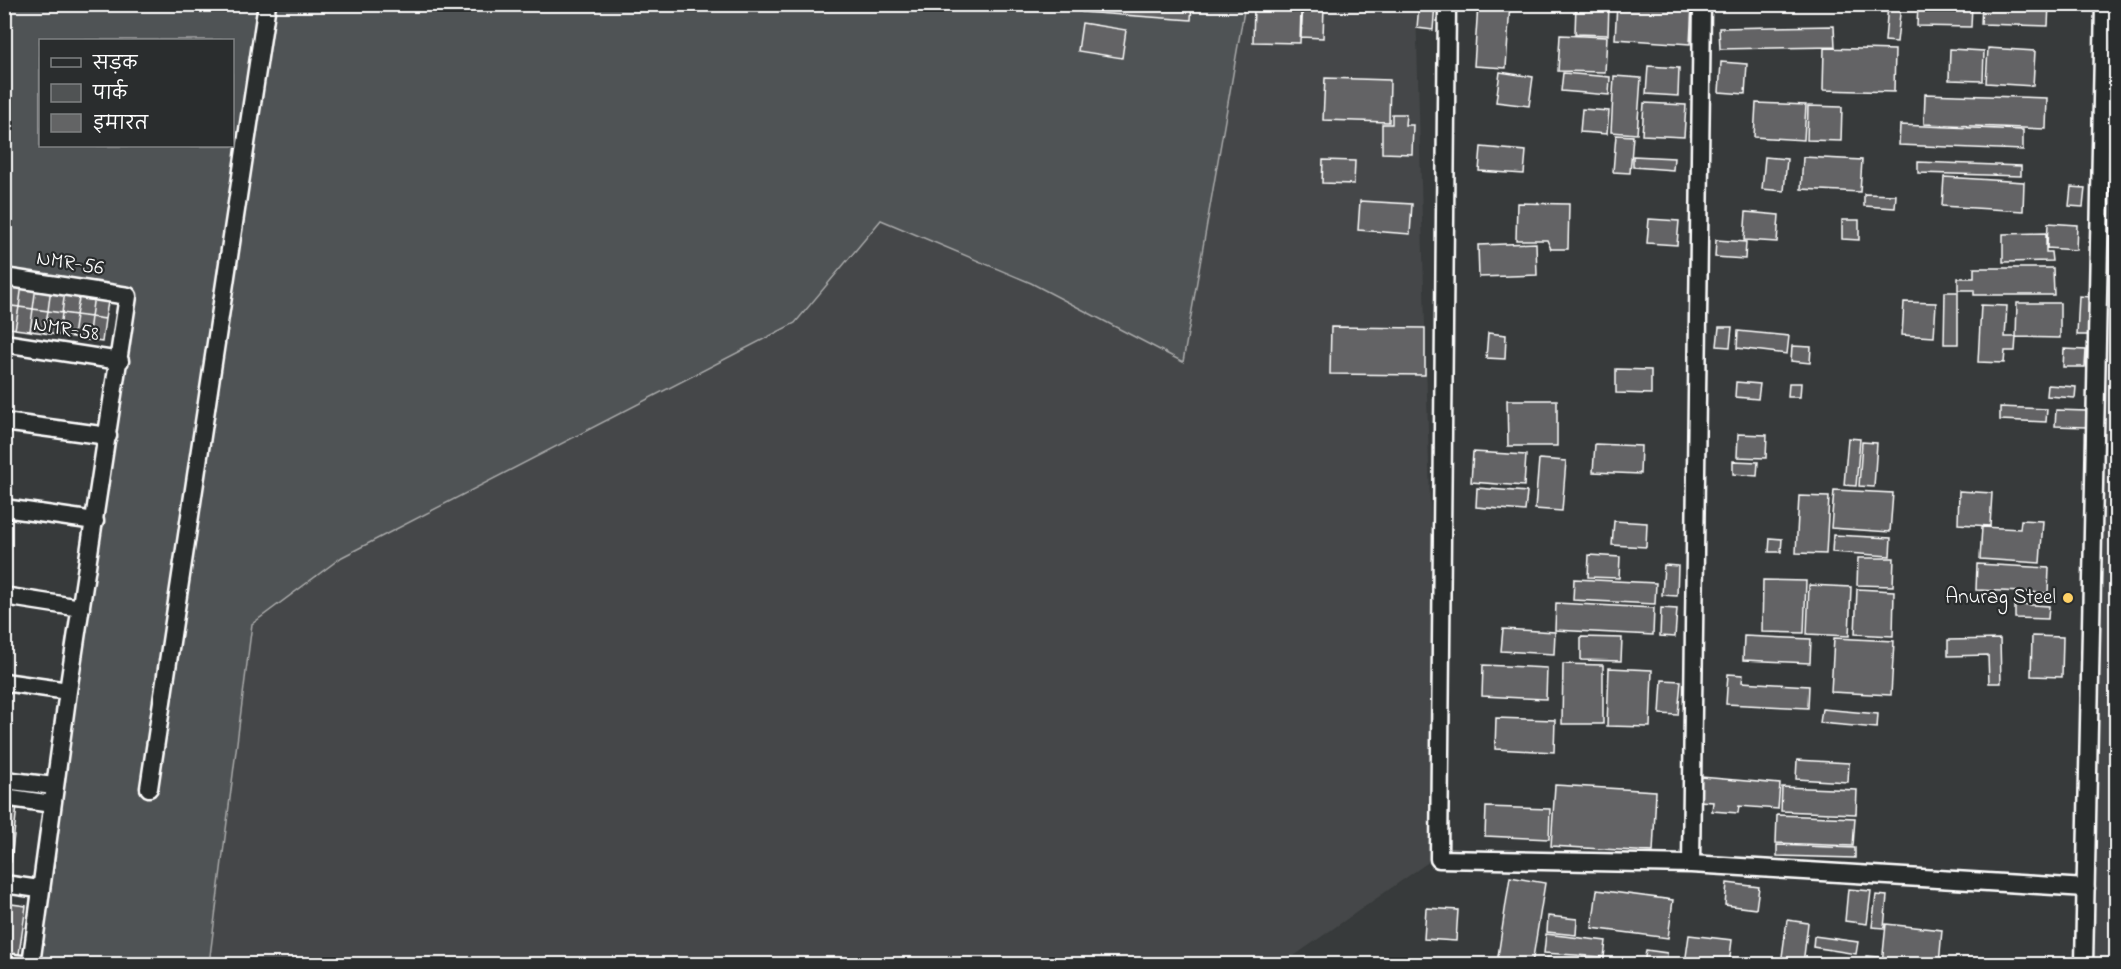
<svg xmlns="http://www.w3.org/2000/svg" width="2121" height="969" font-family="'Indie Flower','Playpen Sans Deva',sans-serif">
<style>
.built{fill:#444748}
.green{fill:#505354;stroke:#a8a9aa;stroke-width:1.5;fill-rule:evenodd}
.building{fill:#636465;stroke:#fff;stroke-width:1.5}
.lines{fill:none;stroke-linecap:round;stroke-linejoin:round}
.minor-casing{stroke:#fff;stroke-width:21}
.minor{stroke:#2a2d2e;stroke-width:16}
.poi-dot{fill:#ffd166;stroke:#2a2d2e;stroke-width:2}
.labels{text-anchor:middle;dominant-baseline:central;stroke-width:4.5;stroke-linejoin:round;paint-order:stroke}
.street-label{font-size:21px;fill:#fff;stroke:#2a2d2e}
.poi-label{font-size:21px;fill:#fff;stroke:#2a2d2e;text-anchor:end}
</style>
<rect width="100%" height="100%" fill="#373a3b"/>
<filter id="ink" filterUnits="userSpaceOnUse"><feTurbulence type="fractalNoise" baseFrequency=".0167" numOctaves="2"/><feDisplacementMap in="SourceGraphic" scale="12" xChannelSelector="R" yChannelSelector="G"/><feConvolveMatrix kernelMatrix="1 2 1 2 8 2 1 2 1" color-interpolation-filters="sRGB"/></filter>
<g filter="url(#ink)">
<!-- built -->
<path class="built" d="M2116,4v960h-34l24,-959z
M1245,5h171l24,849 -149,104 -25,6h-1057l43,-339 90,-68 453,-234 87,-103 149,63 152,79z"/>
<!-- green -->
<path class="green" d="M4,5h1241l-62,357 -152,-79 -150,-63 -86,103 -453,234 -90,67 -43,340h-175l99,-674 -128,-21zM40,40h192v106h-192z"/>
<!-- building -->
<path class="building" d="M1082,4h110l-1,16 -109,-8z
M1419,4h16l-2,26 -16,-2z
M1478,4h32l-4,64 -32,-2z
M1576,4h33l-1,31 -33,-1z
M1617,4h75l-2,40 -75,-5z
M1888,4h13l-4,38 -12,-1z
M1918,4h54l-1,23 -54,-1z
M1982,4h67l-1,22 -67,-2z
M1303,5l21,1 -1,32 -22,-1z
M1254,7l47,2 -1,34 -47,-1z
M1082,23l44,7 -4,28 -44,-7z
M1834,26l1,21 -115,2 -1,-21z
M1560,35l47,2 -2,35 -47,-1z
M1824,48l71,2 -1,42 -71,-2z
M1988,48l47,3 -2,35 -47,-3z
M1950,49l34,2 -1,30 -34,-1z
M1721,62l26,2 -2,30 -26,-2z
M1648,66l31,2 -1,28 -32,-2z
M1500,72l33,5 -4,29 -33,-4z
M1563,73l47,4 -1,18 -48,-4z
M1614,76l27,2 -4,56 -26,-2z
M1325,78l65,2 -1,42 -66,-2z
M1925,94l122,4 -1,31 -122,-5z
M1644,103l42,2 -2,32 -42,-2z
M1756,103l50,2 -2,35 -50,-3z
M1808,106l34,1 -1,34 -34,-1z
M1582,109l27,2 -2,23 -27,-2z
M1392,114h14l-1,11h8l-1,29 -30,-1v-29h10z
M1900,125l123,5v20l-124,-5z
M1616,135l17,1 -3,37 -17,-1z
M1481,147l45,4 -2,23 -45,-3z
M1633,156l41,2 -1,12 -40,-3z
M1765,157l22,2 -3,32 -22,-2z
M1803,157l59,3 -2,32 -59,-3z
M1323,160l32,1 -1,23 -32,-1z
M1918,162l103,4v10l-103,-3z
M1944,177l80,5 -1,29 -81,-5z
M2071,187l14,1 -2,19 -14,-1z
M1864,194l32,1 -1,13 -31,-2z
M1360,201l52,3 -2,30 -52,-4z
M1517,203l52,1 -1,45h-17l-4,-9h-31z
M1746,212l33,3 -2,27 -33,-2z
M1649,219l30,2 -2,24 -30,-2z
M1842,220h17v20l-17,-1z
M2048,223l29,2 -1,25 -29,-2z
M2046,233v19h5l1,9 -49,1v-28z
M1716,240l30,2 -1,17 -30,-2z
M1536,243l1,32 -58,2 -1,-32z
M1974,268h79l1,27h-80v-5h-16v-12h16z
M7,282l15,2 -3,23 -15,-2z
M22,284l14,2 -3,23 -14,-2z
M36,286l15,2 -3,23 -15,-2z
M51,288l14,3 -3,22 -14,-2z
M65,291l15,2 -4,22 -14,-2z
M1945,292h13v52h-14z
M80,293l14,2 -3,22 -15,-2z
M94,295l15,2 -4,22 -14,-2z
M2079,296l11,1 -2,38h-11z
M1904,302l32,1 -2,34 -32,-2z
M2017,303h43v35l-44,-1z
M4,305l15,2 -4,22 -11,-2z
M1981,305l26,1 -2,31h11l-1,14h-10l-1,12 -26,-1z
M19,307l14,2 -3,22 -15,-2z
M33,309l15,2 -4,22 -14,-2z
M48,311l14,2 -3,22 -15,-2z
M62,313l14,2 -3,22 -14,-2z
M76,315l15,2 -3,23 -15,-3z
M91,317l14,2 -3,23 -14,-2z
M1331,327l94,1v47l-95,-1z
M1719,327h13l-2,20 -13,-1z
M1738,331l51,5 -2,18 -50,-6z
M1488,333l18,2 -1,24 -19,-1z
M1792,346l19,1 -1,16 -19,-2z
M2064,349l22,1 -1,17h-22z
M1616,369l35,1v24l-35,-1z
M1736,382l24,2 -2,15 -23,-2z
M1789,383h12l-1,14h-12z
M2048,385l28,2 -1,11 -28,-2z
M1507,400h50v46h-49z
M2000,407l47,2 -1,13 -46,-2z
M2056,410l30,1v16l-31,-1z
M1738,434l29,1 -1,23 -29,-1z
M1848,438l12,1 -4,47 -12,-1z
M1862,442l15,1 -3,44 -15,-1z
M1595,444l46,2 -1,28 -47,-2z
M1473,452l53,3 -2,31 -53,-4z
M1539,459l27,2 -4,50 -27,-2z
M1733,461l25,1 -1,14 -24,-2z
M1477,488l50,4 -2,19 -49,-4z
M1834,490l59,3 -3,39 -59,-4z
M1959,491l33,2 -2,33 -32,-2z
M1799,496l30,1 -3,57 -30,-1z
M2021,520l22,1 -3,42 -60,-4 2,-32 38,2z
M1614,521l33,2 -1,24 -34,-2z
M1833,535l58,3 -1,18 -58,-4z
M1770,538l12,1 -1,13h-12z
M1589,555l31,2 -1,21 -31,-1z
M1858,558h36l-1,28 -36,-1z
M1977,564l72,4 -1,25 -72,-3z
M1664,565l14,1 -1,30 -15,-1z
M1574,579l82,4 -1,21 -82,-4z
M1763,580l43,1 -2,52 -42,-1z
M1809,585l42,2 -2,49 -42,-2z
M1857,589l37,2 -1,45 -38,-2z
M1556,603l98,5 -1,27 -98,-5z
M2015,604l34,2 -1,13 -33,-1z
M1661,608l16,1 -2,28 -15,-1z
M1503,629l52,3 -1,22 -53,-3z
M1744,636l67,3 -1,24 -67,-3z
M2032,636l31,1 -1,40 -31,-1z
M1581,637l41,1 -1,23 -40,-1z
M1834,638l60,3 -3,54 -60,-3z
M2000,639l1,44h-12l-1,-28 -40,1v-16z
M1563,664l40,1v59h-41z
M1483,665l64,3 -1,31 -64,-3z
M1609,668l43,2 -2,57 -43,-1z
M1728,674l15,1 -1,7 67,4 -1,22 -82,-4z
M1662,680l19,1 -3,34 -18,-1z
M1822,709l56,5 -1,14 -57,-5z
M1496,718l59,2 -1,32 -59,-3z
M1797,760l52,3 -1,19 -52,-3z
M1701,777l79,7 -2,25 -39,-3 -1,7 -26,-2 1,-9 -14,-1z
M1555,785l101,6 -3,61 -102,-6z
M1782,787l75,3 -1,24 -75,-3z
M4,805l13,1 -6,56 -7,-1z
M1486,807l64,2 -1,30 -64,-3z
M1777,815l78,3 -2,28 -77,-3z
M1777,845l78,3v10l-78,-2z
M1510,877l35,6 -13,81 -35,-1z
M1727,883l32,4 -3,22 -31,-4z
M1848,889l23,2 -4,33 -22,-3z
M1597,890l76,10 -5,38 -76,-10z
M1876,895l11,1 -3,32 -12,-1z
M4,903l22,3 -8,55 -14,-2z
M1426,908l32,2 -2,31 -32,-2z
M1548,916l29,3 -1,16 -29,-3z
M1787,920l21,3 -5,41h-22z
M1886,924l56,6 -3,34h-57z
M1546,934l60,7 -2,16 -60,-4z
M1689,935l43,5 -3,24h-44z
M1814,936l44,6 -2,12 -43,-7z
M1646,950l21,3 -1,11h-22z
M1866,956l13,1 -1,7h-12z
M1348,958l1,6h-35z
M1544,958l39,4 -1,2h-39z"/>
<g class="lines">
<!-- minor casing -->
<g class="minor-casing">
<path id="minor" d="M1447,4l-8,855 252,5 395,24
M4,277l124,19 -60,395 -37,273
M4,343l116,18
M4,422l104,14
M4,508l91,13
M4,596l77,12
M4,682l64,9
M4,780l50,6
M149,788l118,-784
M4,797l48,7
M1691,864l11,-860
M4,884l35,5
M4,962l17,2
M2084,964l20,-960"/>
</g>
<!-- minor -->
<use href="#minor" class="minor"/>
</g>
</g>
<!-- markers -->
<circle class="poi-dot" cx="2068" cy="598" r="6"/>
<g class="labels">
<!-- street labels -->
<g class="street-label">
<text transform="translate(70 264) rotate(9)">NMR-56</text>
<text transform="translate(66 330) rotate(9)">NMR-58</text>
</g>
<!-- poi labels -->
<g class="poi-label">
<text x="2056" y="598">Anurag Steel</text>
</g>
</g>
<!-- margin -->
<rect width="2121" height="969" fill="none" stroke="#2a2d2e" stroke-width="24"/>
<rect x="12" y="12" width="2097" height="945" fill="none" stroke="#fff" stroke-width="2" filter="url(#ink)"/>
<!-- legend -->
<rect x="39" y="39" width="195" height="108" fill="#2a2d2e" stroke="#7f8182" stroke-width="1.5"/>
<rect x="51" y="58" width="30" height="9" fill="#2a2d2e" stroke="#7f8182" stroke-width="1.5"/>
<text x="93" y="69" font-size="18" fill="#ffffff">सड़क</text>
<rect x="51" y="84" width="30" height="18" fill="#505354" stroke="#7f8182" stroke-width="1.5"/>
<text x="93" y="99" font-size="18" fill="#ffffff">पार्क</text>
<rect x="51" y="114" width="30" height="18" fill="#636465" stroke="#7f8182" stroke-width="1.5"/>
<text x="93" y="129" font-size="18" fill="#ffffff">इमारत</text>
</svg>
